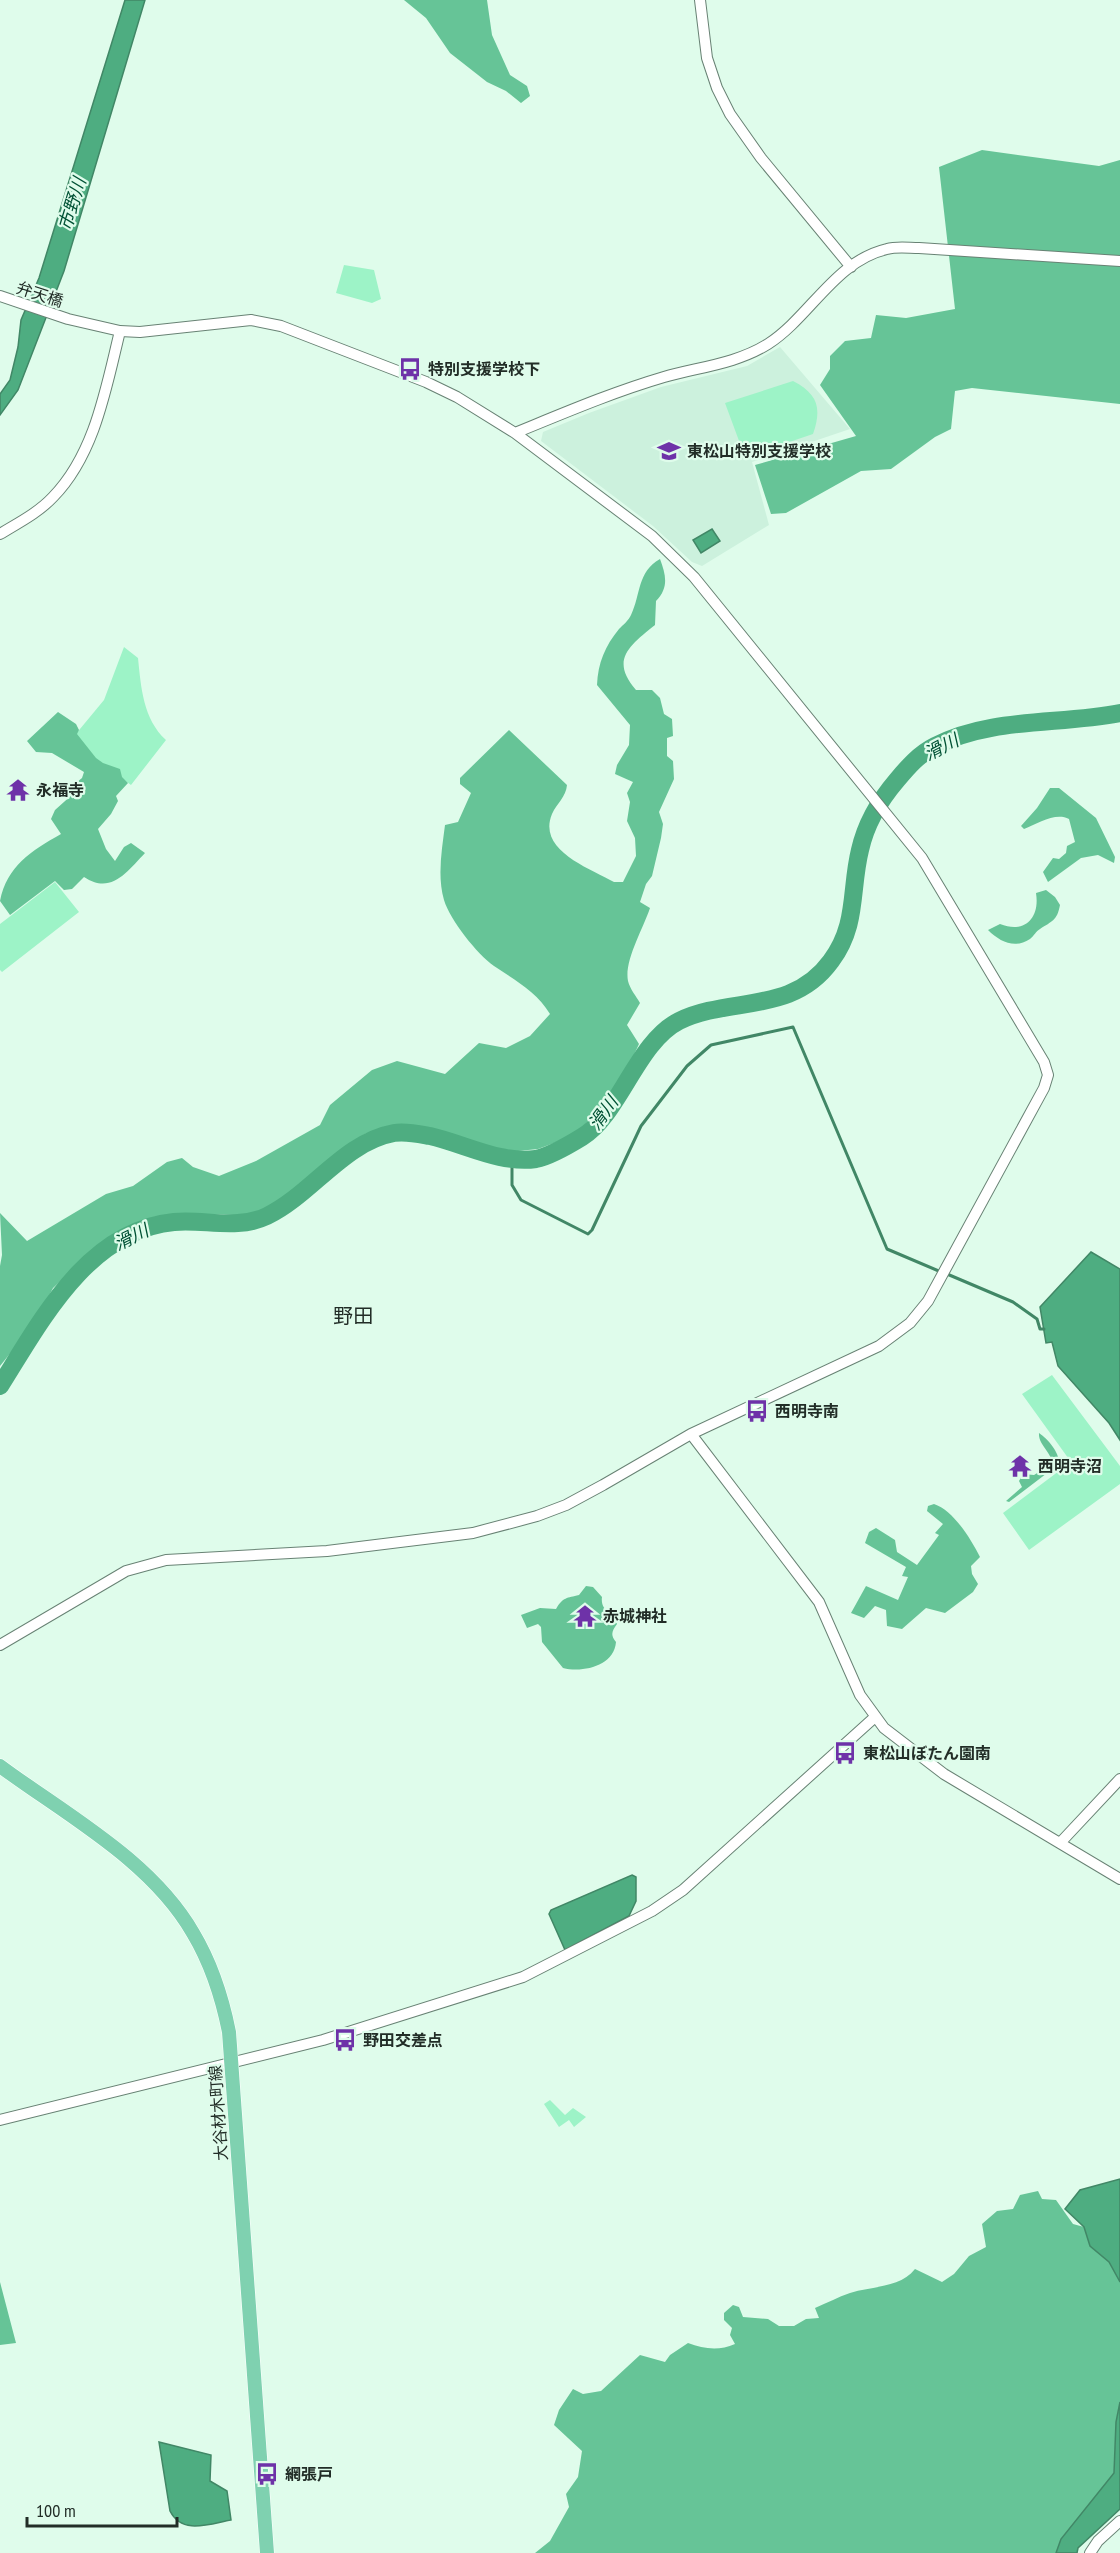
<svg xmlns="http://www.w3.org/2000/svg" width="1120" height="2553" font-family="'PT Sans Narrow','Noto Sans JP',sans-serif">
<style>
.built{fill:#ccf1dd}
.green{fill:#9df3c7}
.forest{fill:#66c497}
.water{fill:#4ead81;stroke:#418766;stroke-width:1.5}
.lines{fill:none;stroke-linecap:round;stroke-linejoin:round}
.stream{stroke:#418766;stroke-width:3}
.river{stroke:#4ead81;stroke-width:18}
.minor-casing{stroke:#688274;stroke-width:12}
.major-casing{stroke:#fff;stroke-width:15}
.minor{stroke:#fff;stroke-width:10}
.major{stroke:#7fd1b0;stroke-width:14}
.labels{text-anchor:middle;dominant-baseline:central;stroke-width:4.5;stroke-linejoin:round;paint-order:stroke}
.street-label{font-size:16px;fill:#222d27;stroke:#dffceb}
.poi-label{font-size:16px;font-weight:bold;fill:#222d27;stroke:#dffceb;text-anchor:start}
.water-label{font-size:18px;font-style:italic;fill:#005134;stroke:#dffceb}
.quarter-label{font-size:20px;fill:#222d27;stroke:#dffceb}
</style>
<rect width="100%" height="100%" fill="#dffceb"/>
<!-- built -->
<path class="built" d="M780,347l70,82 -98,33 17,63 -67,41 -10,-4 -39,-36 -112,-85 2,-9 46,-19 72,-26 86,-21z"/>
<!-- green -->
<path class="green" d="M344,265l30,5 7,29 -9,4 -36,-10z
M793,381c25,13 29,27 20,53l-68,23 -20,-54z
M124,647l14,11c3,29 5,61 28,82l-35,45 -39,-29 -17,-21 29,-35z
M55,882l24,30 -77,60 -2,-2v-46z
M1052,1375l68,91v18l-91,66 -26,-37 68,-51 -49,-68z
M550,2100l15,15 8,-7 13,9 -12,10 -5,-7 -10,7 -15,-23z"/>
<!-- forest -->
<path class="forest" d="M404,0h83l5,35 18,40 17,11 3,10 -9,7 -15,-12 -19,-9 -37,-29 -24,-35z
M982,150l117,16 21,-6v244l-148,-16 -17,3 -4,38 -16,8 -44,32 -30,2 -75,42 -15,1 -16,-49 101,-29 -36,-51 10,-16v-13l15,-15 26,-3 5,-23 30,3 49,-9 -16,-142z
M660,559c6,16 9,29 -4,42l-1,24c-26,21 -45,35 -19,65h16l8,8 4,16 8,5 1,17 -6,2v18l6,5 1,18 -15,33 4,12 -2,14 -9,38 -6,8 -6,18 10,6c-7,21 -26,53 -22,73 2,8 8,15 12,22l-13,22 12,19 -16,34 -41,50 -20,12 -24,9 -31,3 -30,-7 -22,-10 -20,-3 -37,-4 -17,1 -16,5 -17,11 -68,57 -28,15 -28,-3 -71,3 -53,28 -47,43 -17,33 -36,45v-100l2,-11 -2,-42 27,28 79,-47 27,-8 34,-24 15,-4 11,9 26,9 37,-15 64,-36 10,-20 42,-35 25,-9 48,13 34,-31 27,5 24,-12 20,-22c-13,-22 -35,-34 -56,-48 -17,-12 -44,-46 -50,-66 -7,-24 -2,-51 1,-75l13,-3 13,-29 -11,-9v-6l49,-48 58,55c-1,12 -10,18 -15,29 -15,36 37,54 62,68h9l13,-26 -1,-18 -8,-17 3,-19 -3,-9 6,-11 -18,-8 2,-9 12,-20 1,-20 -33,-40c1,-22 8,-39 22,-56 4,-4 10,-9 12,-14 10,-21 6,-43 29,-56z
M58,712l18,12 3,6 -2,4 19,24 7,5 17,6 2,8 6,6 -12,13 2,5 -7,13 -13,15 8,20 9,12 9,-14 7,-4 14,10c-18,19 -34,42 -61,24l-12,12 -8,1 -9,-9 -45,34 -10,-14c7,-35 31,-50 61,-67l-10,-15 4,-9 19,-17 -3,-6 11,-9 2,-6 -32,-19 -16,-1 -9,-11z
M1050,788h9l37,30 19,39 -1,6 -16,-8 -17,3 -33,24 -5,-10 10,-14 6,1 7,-6 1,-7 8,-4 -6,-23c-14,-7 -31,5 -45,10l-3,-3 16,-18z
M1046,890l9,7 5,8c-3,16 -8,16 -20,24 -4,2 -6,7 -10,10 -15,10 -30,3 -42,-9l12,-6c25,10 40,-6 36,-31z
M1039,1433c9,6 21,20 20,31l-50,38 -3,-1 16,-14 -3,-6 4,-7 11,1 18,-11c0,-12 -14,-19 -13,-31z
M934,1504c19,6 37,35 46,53l-9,9 1,8 6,10 -5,8 -28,21 -19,-5 -24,21 -15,-3 -1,-16 -11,-4 -11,12 -13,-5 15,-27 32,14 10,-23 -6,-1 4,-9 -41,-24 4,-11 7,-4 19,12 2,12 20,13 22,-30 -4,-2 8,-9 -16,-13 1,-5z
M586,1586l7,1 9,10c-2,14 11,16 15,27 -5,7 -7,11 -1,18 -2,24 -33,31 -53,26l-21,-26 -1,-15 -3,-3 -11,4 -6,-13 19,-7 16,1c7,-12 11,-11 23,-14z
M1038,2191l4,8 14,1 17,24 11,3 6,19 19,16 11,20v120l-4,20 -2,51 -53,66 -5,14h-521l15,-12 19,-34 -3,-13 12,-17 4,-26 -28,-26 5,-15 14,-21 10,5 18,-3 39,-36 25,7 5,-7 18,-12c16,6 31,8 47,1l-5,-9 2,-7 -8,-8v-7l9,-8 6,2 4,10 25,2 11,7h15l12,-7 13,-1 -4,-10c12,-5 23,-11 35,-15 22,-7 50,-5 65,-24l27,13 12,-8 15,-18 17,-9 -4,-23 15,-13 16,-2 7,-14z
M0,2282l16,61 -16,2z"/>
<!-- water -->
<path class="water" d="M125,0h20l-81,271 -46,119 -18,25v-21l10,-14 8,-33 3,-27 18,-42z
M712,529l8,12 -19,12 -8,-13z
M1091,1252l29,17v171l-11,-17 -51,-57 -6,-24 -6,1 -6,-36z
M632,1875l4,2v24l-7,15 -64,34 -16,-36 2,-4z
M1120,2179v103l-11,-20 -19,-16 -6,-19 -19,-18 15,-19z
M1120,2402v107l-42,39 -1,5h-21l5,-14 53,-66 2,-51z
M159,2442l52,13 -1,26 17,10 4,29c-22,4 -49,15 -61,-9z"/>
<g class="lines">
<!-- stream -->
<path class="stream" d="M512,1158v27l9,15 67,34 4,-4 49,-104 46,-60 24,-21 82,-18 94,222 54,23
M947,1274l66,28 24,17 3,10h4"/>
<!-- river -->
<path class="river" d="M0,1386c41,-65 88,-156 174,-164 30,-3 64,8 93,-6 45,-22 77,-74 127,-83 12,-2 25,1 36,3 35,8 70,28 106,23 15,-3 33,-14 46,-22 37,-22 55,-95 97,-116 51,-25 113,-6 152,-60 27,-36 19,-71 29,-111 6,-27 19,-49 37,-70 11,-13 22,-26 38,-34 56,-29 124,-21 185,-33"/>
<!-- minor casing -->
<g class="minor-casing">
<path id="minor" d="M700,0l7,58 10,30 13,26 31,44 90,109
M0,296l68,23 52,12 20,1 111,-12 30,6 145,56 31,15 58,36 137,103 42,41 228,281 122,204 4,13 -4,13 -116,213 -18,22 -31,23 -188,88 -88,51 -37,20 -29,11 -64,17 -146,18 -161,9 -40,11 -126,74
M515,433c49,-20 98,-41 149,-56 35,-10 72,-13 104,-33 42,-27 67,-83 119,-95 10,-3 22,-1 32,-1l201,13
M0,534c18,-11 38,-21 53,-37 42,-43 53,-109 67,-166
M691,1434l128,168 41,93 24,33 60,46 176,105
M1060,1843l60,-64
M0,2120l323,-80 200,-63 129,-66 31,-21 192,-173
M1090,2553l8,-12 22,-20"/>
</g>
<!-- major casing -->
<g class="major-casing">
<path id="major" d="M0,1766c66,49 151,94 193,167 18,30 29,64 36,99l38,521"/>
</g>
<!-- minor -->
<use href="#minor" class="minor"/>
<!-- major -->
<use href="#major" class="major"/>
</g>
<!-- icons -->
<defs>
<g id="bus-bare" transform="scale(1.8)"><path d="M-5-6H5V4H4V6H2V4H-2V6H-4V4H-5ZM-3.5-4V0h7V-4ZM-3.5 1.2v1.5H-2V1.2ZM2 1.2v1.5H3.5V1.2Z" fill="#6e32a8" stroke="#dffceb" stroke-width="2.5" paint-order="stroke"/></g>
<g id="school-bare" transform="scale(1.8)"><path d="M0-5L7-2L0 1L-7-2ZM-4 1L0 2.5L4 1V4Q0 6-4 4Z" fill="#6e32a8" stroke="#dffceb" stroke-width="2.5" paint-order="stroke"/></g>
<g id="temple-bare" transform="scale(1.8)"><path d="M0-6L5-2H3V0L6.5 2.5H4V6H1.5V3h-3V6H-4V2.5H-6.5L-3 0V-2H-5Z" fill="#6e32a8" stroke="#dffceb" stroke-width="2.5" paint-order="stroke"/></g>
</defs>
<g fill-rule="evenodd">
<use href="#bus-bare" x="410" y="369"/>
<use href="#school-bare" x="669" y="451"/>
<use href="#temple-bare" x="18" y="790"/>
<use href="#bus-bare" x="757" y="1411"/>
<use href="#temple-bare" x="1020" y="1466"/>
<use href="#temple-bare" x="585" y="1616"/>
<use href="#bus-bare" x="845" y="1753"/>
<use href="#bus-bare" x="345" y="2040"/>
<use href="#bus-bare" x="267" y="2474"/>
</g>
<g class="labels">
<!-- street labels -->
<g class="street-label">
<text transform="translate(40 294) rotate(18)">弁天橋</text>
<text transform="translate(218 2113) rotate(-94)">大谷材木町線</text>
</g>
<!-- poi labels -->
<g class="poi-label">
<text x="428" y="369">特別支援学校下</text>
<text x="687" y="451">東松山特別支援学校</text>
<text x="36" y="790">永福寺</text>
<text x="775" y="1411">西明寺南</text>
<text x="1038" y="1466">西明寺沼</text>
<text x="603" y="1616">赤城神社</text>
<text x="863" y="1753">東松山ぼたん園南</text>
<text x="363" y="2040">野田交差点</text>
<text x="285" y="2474">網張戸</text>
</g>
<!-- water labels -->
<g class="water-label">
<text transform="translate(72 204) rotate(-73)">市野川</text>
<text transform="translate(941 747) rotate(-27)">滑川</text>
<text transform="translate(603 1113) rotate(-54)">滑川</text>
<text transform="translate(131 1237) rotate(-26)">滑川</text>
</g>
<!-- quarter labels -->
<g class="quarter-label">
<text x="353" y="1316">野田</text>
</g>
</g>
<!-- scale -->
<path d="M27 2517v9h150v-9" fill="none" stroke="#222d27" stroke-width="3"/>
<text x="36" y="2517" font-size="18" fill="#222d27" stroke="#dffceb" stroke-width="4.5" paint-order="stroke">100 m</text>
</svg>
